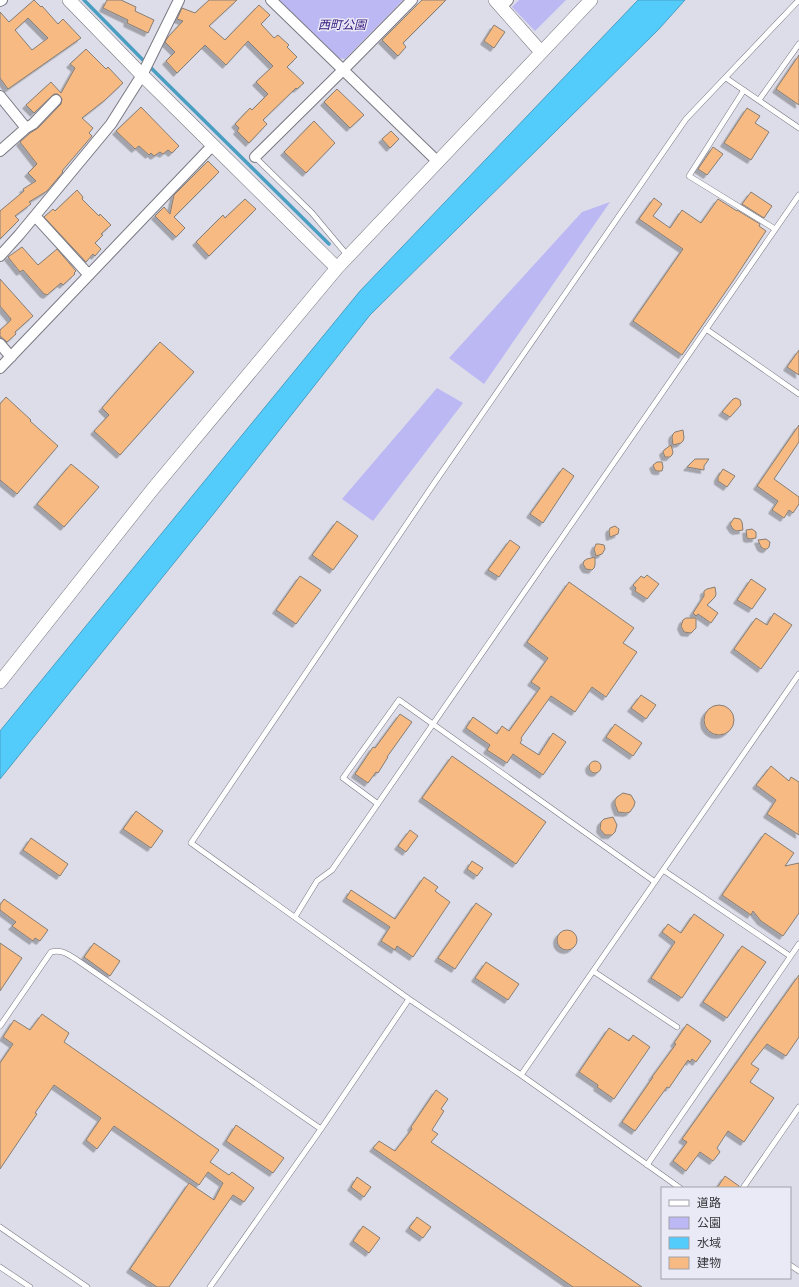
<svg xmlns="http://www.w3.org/2000/svg" width="799" height="1287" font-family="'Source Serif 4','Noto Sans JP',serif">
<style>
.green{fill:#bbb8f3}
.water{fill:#53ccfc;stroke:#4a9ec2}
.lines{fill:none;stroke-linecap:round;stroke-linejoin:round}
.stream{stroke:#4a9ec2;stroke-width:3.5}
.building{fill:#f7ba82;stroke:#877e75;fill-rule:evenodd;filter:url(#shadow)}
.service-casing{stroke:#797883;stroke-width:6}
.minor-casing{stroke:#797883;stroke-width:12}
.tertiary-casing{stroke:#797883;stroke-width:14}
.service{stroke:#fff;stroke-width:5}
.minor{stroke:#fff;stroke-width:10}
.tertiary{stroke:#fff;stroke-width:13}
.labels{text-anchor:middle;dominant-baseline:central;stroke-width:3;stroke-linejoin:round;paint-order:stroke}
.park-label{font-size:12px;font-style:italic;fill:#35187d;stroke:#eaeaf6}
</style>
<defs>
<filter id="shadow"><feDropShadow dx="-3.5" dy="3.5" stdDeviation="0" flood-color="#0004"/></filter>
</defs>
<rect width="100%" height="100%" fill="#dddde9"/>
<!-- green -->
<path class="green" d="M279,0h124l-58,59 -6,-1z
M519,0h47l-31,31 -23,-24z
M610,202l-126,182 -35,-26 133,-146z
M437,388l26,15 -90,118 -31,-22z"/>
<!-- water -->
<path class="water" d="M638,0h47l-26,29 -289,286 -155,197 -215,267v-48l360,-440z"/>
<g class="lines">
<!-- stream -->
<path class="stream" d="M84,0l56,57 189,187"/>
</g>
<!-- building -->
<path class="building" d="M34,0l7,7 1,-1 16,18 5,-5 18,19 -73,51 -8,-11v-66l9,10zM28,18l20,20 -16,12 -17,-20z
M107,0h14l15,7 -1,4 19,9 -6,13 -21,-10 1,-3 -25,-12z
M209,0h28l-28,26 16,14 34,-35 11,10 -9,9 13,14 4,-3 11,10 -2,2 10,10 -10,10 17,16 -7,6 -1,-1 -33,32 4,4 -18,19 -12,-12 2,-3 -4,-4 15,-16 2,2 16,-16 -12,-12 17,-16 -25,-25 -22,24 -21,-20 -28,28 -11,-12 9,-9 -10,-10 3,-5 15,-16 -6,-2 5,-11 13,5z
M422,0h24l-43,43 3,4 -8,9 -16,-16z
M494,25l11,7 -11,16 -10,-7z
M86,49l20,20 2,-2 15,16 -18,17 -23,18 11,10 -4,5 3,3 -30,35 1,1 -16,19 -18,11 2,2 -16,12 4,4 -19,19v-28l24,-20 -1,-2 13,-8 -8,-8 9,-9 -17,-22 10,-9 8,-5 23,-24 1,-5 -4,-5h-4l-20,19 -8,-8 25,-23 10,11 14,-25 -5,-4z
M799,55v50l-23,-16z
M337,89l27,26 -14,13 -26,-26z
M141,107l38,39 -7,7 -4,-3 -5,4 -3,-2 -6,4 -3,-3 -2,2 -10,-9 -4,3 -19,-18z
M747,108l13,8 -5,7 14,9 -18,28 -27,-17z
M314,121l21,22 -29,30 -22,-21z
M391,131l8,8 -9,9 -8,-9z
M713,147l10,7 -16,21 -9,-6z
M208,161l11,11 -45,45 11,11 -9,9 -21,-21 9,-9 6,7 4,-19z
M77,190l6,7 -1,2 17,17 1,-2 11,11 -10,9 2,1 -8,8 6,6 -6,7 -2,-2 -7,8 -42,-45 9,-8 2,2z
M751,192l21,14 -8,12 -22,-14z
M654,198l8,6 -9,12 17,12 12,-18 19,13 17,-24 19,12v-1l23,14 -1,2 7,5 -33,50 -51,74 -49,-34 50,-72 -44,-30z
M245,199l11,10 -47,47 -13,-14 27,-27 2,3z
M22,247l16,18 19,-16 19,22 -2,2 1,1 -12,11 -2,-2 -14,12 -2,-1h-1l-21,-24 -3,2 -12,-15z
M0,279l33,37 -18,16 1,2 -9,8 -7,-6v-6l10,-9 1,-2 -11,-13z
M160,342l34,30 -74,83 -26,-24 15,-16 -7,-7z
M799,350v25l-12,-8z
M6,397l25,23 -1,1 28,25 -41,48 -17,-14v-76z
M736,398l4,2 1,5 -11,12 -8,-5 11,-13z
M799,425v17l-25,37 25,18v7l-6,9 -4,-3 -5,8 -12,-8 6,-9 -21,-15z
M683,430l1,8 -1,3 -2,2 -8,2 -1,-8 1,-3 2,-2z
M671,445l2,7 -1,3 -2,2h-5l-2,-5 1,-2z
M695,459h14l-5,7v4l-17,-3z
M657,462h5l1,5 -1,4h-5l-2,-1 -2,-5z
M71,464l28,23 -35,40 -27,-23z
M563,468l11,8 -31,47 -13,-9z
M723,469l12,7 -8,11 -9,-6v-4z
M734,518l6,1 2,3 1,8 -7,1 -3,-2 -3,-5z
M337,521l21,15 -25,34 -21,-15z
M615,526l4,3 -1,5 -8,3 -1,-6 1,-3z
M752,529l4,3v6l-6,1 -3,-1 -1,-8z
M766,539l4,3 -1,5 -2,2h-3l-3,-2 -3,-7z
M510,540l10,7 -21,30 -11,-7z
M596,544h3l5,1 1,4 -3,5 -6,2 -2,-7z
M595,557v8l-1,3 -2,2 -6,-1 -3,-5 1,-3 3,-2z
M647,575l12,9 -12,15 -12,-8 1,-3 -3,-3 8,-9 3,2z
M300,576l21,14 -25,34 -20,-14z
M751,579l15,10 -14,20 -15,-9z
M569,582l65,46 -11,15 14,9 -31,45 -14,-10 -17,25 -24,-16 -30,42 1,2 -2,3 19,12 14,-22 13,9 -23,33 -30,-21 -6,9 -20,-13 3,-5 -24,-17 7,-11 24,17 5,-8 7,5 31,-43 -9,-6 17,-24 -21,-16z
M715,587l1,7 -1,3 -8,8 11,8 -7,10 -13,-9 -2,2 -3,-3 11,-17v-5l3,-2z
M774,613l18,12 -31,44 -27,-20 22,-31 11,7z
M686,618h10v10l-5,5 -7,-1 -3,-6 2,-6z
M641,695l15,10 -10,14 -15,-11z
M704 720a15 15 0 1 1 30 0a15 15 0 1 1-30 0Z
M400,714l12,8 -25,35h1l-10,16 -2,-1 -8,11 -13,-9 18,-27 2,1z
M615,724l27,19 -9,13 -27,-19z
M452,756l94,66 -30,42 -94,-66z
M589 767a6 6 0 1 1 12 0a6 6 0 1 1-12 0Z
M771,766l18,15 2,-4 8,5v53l-32,-21 9,-14 -20,-15z
M623,793l8,2 4,7 -1,4 -4,6 -4,1 -8,-1 -3,-8v-4l2,-3z
M136,811l27,20 -12,17 -28,-19z
M613,817l4,8 -2,7 -3,3h-7l-5,-6 1,-7 3,-3z
M410,830l8,6 -12,16 -8,-6z
M765,833l29,20 -9,13 14,-3v50l-16,23 -22,-15 -8,-10 -2,4 -29,-20z
M31,838l37,26 -8,12 -37,-26z
M472,861l11,7 -6,8 -10,-7z
M424,877l14,10 -3,4 15,11 -37,55 -16,-11 -2,4 -14,-9 9,-14 -44,-29 5,-8 44,29z
M4,899l44,31 -8,11 -5,-3 -2,3 -21,-15 4,-4 -16,-12v-5z
M476,903l16,11 -37,55 -17,-11z
M694,914l30,21 -42,63 -31,-20 24,-36 -13,-10 6,-8 13,9z
M557 940a10 10 0 1 1 20 0a10 10 0 1 1-20 0Z
M0,943l22,15 -22,33z
M94,943l26,18 -10,15 -26,-19z
M742,946l24,16 -39,56 -24,-16z
M486,962l33,22 -11,16 -33,-22z
M799,975v62l-13,19 -19,-12 -16,20 8,5 -9,13 24,16 -30,44 -16,-11 -11,17 3,4 -7,9 -13,-9 -14,19 -13,-10 14,-19 -5,-3z
M42,1014l27,19 -5,9 155,108 -9,12 19,13 3,-3 22,16 -10,14 -11,-7 -64,92h-12l-27,-18 59,-86 25,17 9,-17 -15,-11 -9,13 -85,-59 -17,23 -11,-9 15,-22 -47,-33 -19,28 2,1 -37,55v-106l13,-19 -10,-7 11,-17 16,10z
M687,1024l24,17 -15,21 -4,-3 -2,3 -2,-2 -19,28 -2,-1 -32,44 -13,-9 31,-45h-1l24,-33 -2,-1z
M609,1028l20,13 4,-6 17,12 -36,52 -17,-12 1,-2 -19,-13z
M436,1090l12,9 -7,10 3,2 -12,19 6,4 -7,8 211,145h-69l-200,-139 6,-7 16,10 17,-22 -1,-2z
M236,1125l48,33 -11,15 -47,-32z
M725,1176l14,10v2h-22z
M357,1177l14,10 -7,10 -13,-10z
M417,1217l14,10 -8,11 -14,-10z
M363,1226l17,12 -11,15 -16,-12z"/>
<g class="lines">
<!-- service casing -->
<g class="service-casing">
<path id="service" d="M726,78l73,50
M744,90l-55,86 86,53
M759,100l40,-56
M255,157l57,56 36,43
M706,329l93,65
M378,804l-35,-26 56,-78 256,182
M663,870l127,86
M295,917l22,-36 15,-11 467,-675
M593,971l84,56
M0,1026l51,-74c11,-3 18,3 26,8l244,169
M521,1075l278,-401
M647,1165l152,-221
M680,1188l-159,-113 -112,-76 -218,-156 244,-361 251,-363 113,-119
M743,1188l56,-81
M0,1227l87,60
M790,1265l9,6
M0,1267l30,20
M210,1287l111,-158 88,-130"/>
</g>
<!-- minor casing -->
<g class="minor-casing">
<path id="minor" d="M271,0l167,162
M0,1l2,-1
M501,7l7,-7
M0,96l26,32 -26,23
M26,128l7,-4 23,-24
M255,157l88,-87 69,-70
M35,216l54,59
M0,256l19,-21 92,-111 31,-49 37,-75
M0,344l11,13
M0,368l213,-223"/>
</g>
<!-- tertiary casing -->
<g class="tertiary-casing">
<path id="tertiary" d="M69,0l73,75 195,193
M495,0l46,52
M0,682l152,-192 185,-222 254,-268"/>
</g>
<!-- service -->
<use href="#service" class="service"/>
<!-- minor -->
<use href="#minor" class="minor"/>
<!-- tertiary -->
<use href="#tertiary" class="tertiary"/>
</g>
<g class="labels">
<!-- park labels -->
<g class="park-label">
<text x="342" y="25">西町公園</text>
</g>
</g>
<!-- legend -->
<rect x="661" y="1187" width="130" height="92" fill="#eaeaf6" stroke="#a1a1aa"/>
<rect x="669" y="1200" width="20" height="6" fill="#ffffff" stroke="#a1a1aa"/>
<text x="697" y="1207" font-size="12" fill="#343439">道路</text>
<rect x="669" y="1217" width="20" height="12" fill="#bbb8f3" stroke="#a1a1aa"/>
<text x="697" y="1227" font-size="12" fill="#343439">公園</text>
<rect x="669" y="1237" width="20" height="12" fill="#53ccfc" stroke="#a1a1aa"/>
<text x="697" y="1247" font-size="12" fill="#343439">水域</text>
<rect x="669" y="1257" width="20" height="12" fill="#f7ba82" stroke="#a1a1aa"/>
<text x="697" y="1267" font-size="12" fill="#343439">建物</text>
</svg>
